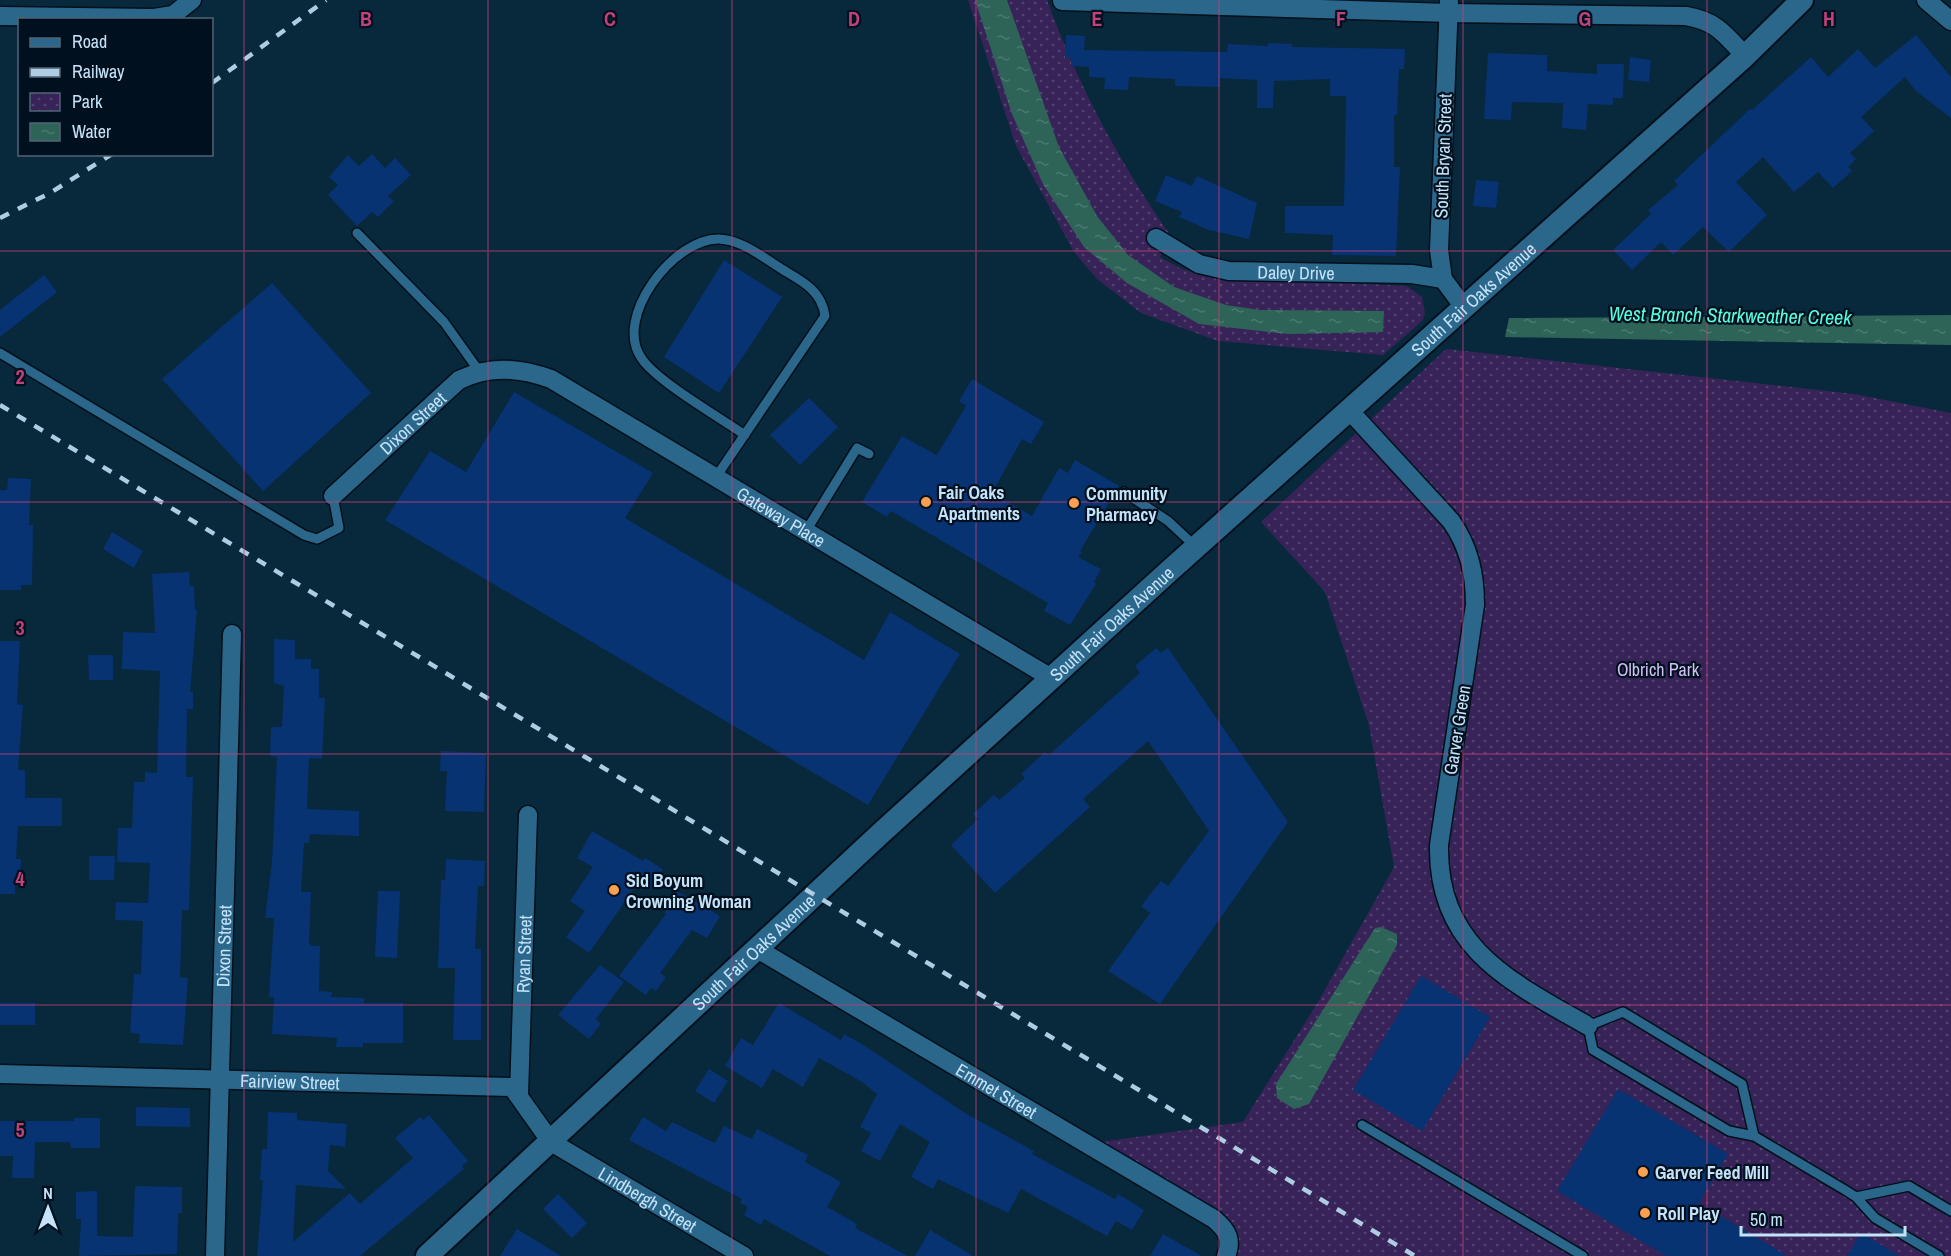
<svg xmlns="http://www.w3.org/2000/svg" width="1951" height="1256" font-family="'Archivo Narrow',sans-serif">
<style>
.park{fill:url(#park-dots)}
.water{fill:url(#water-ripples)}
.building{fill:#073372}
.lines{fill:none;stroke-linecap:round;stroke-linejoin:round}
.service-casing{stroke:#01101b;stroke-width:12}
.minor-casing{stroke:#01101b;stroke-width:21}
.tertiary-casing{stroke:#01101b;stroke-width:26}
.service{stroke:#2b678b;stroke-width:9}
.minor{stroke:#2b678b;stroke-width:18}
.tertiary{stroke:#2b678b;stroke-width:22}
.rail{stroke:#afcde2;stroke-width:4.5;stroke-dasharray:10 10;stroke-linecap:butt}
.grid{fill:none;stroke:#c3417a;stroke-width:1.5;stroke-opacity:0.55}
.poi-dot{fill:#fb9f50;stroke:#00101e;stroke-width:2}
.labels{text-anchor:middle;dominant-baseline:central;stroke-width:4.5;stroke-linejoin:round;paint-order:stroke}
.street-label{font-size:18px;fill:#c5e3f8;stroke:#00101e}
.poi-label{font-size:18px;font-weight:bold;fill:#c5e3f8;stroke:#00101e;text-anchor:start}
.park-label{font-size:18px;fill:#d0c0f3;stroke:#00101e}
.water-label{font-size:20px;font-style:italic;fill:#58fee1;stroke:#00101e}
.grid-label{font-size:20px;text-anchor:middle;font-weight:bold;fill:#c3417a;stroke:#00101e;stroke-width:4.5;stroke-linejoin:round;paint-order:stroke}
</style>
<defs>
<pattern id="park-dots" width="8" height="8" patternUnits="userSpaceOnUse" patternTransform="scale(1.5)"><rect width="8" height="8" fill="#372358"/><path d="M2 2h.1M6 6h.1" fill="none" stroke="#524371" stroke-width="1.8" stroke-linecap="round"/></pattern>
<pattern id="water-ripples" width="26" height="14" patternUnits="userSpaceOnUse" patternTransform="scale(1.5)"><rect width="26" height="14" fill="#2e6358"/><path d="M2 4q2-2 4 0t4 0M15 11q2-2 4 0t4 0" fill="none" stroke="#4b7971"/></pattern>
</defs>
<rect width="100%" height="100%" fill="#08283b"/>
<!-- park -->
<path class="park" d="M968,0h79c30,83 73,164 124,236l-11,21 20,11 27,8 200,10 15,11 3,17 -3,7 -39,34 -165,-14 -77,-28 -44,-34 -23,-27 -58,-106z
M1446,349l408,45 97,19v843h-725l3,-19 -143,-93 157,-22 75,-120 76,-135 -25,-142 -44,-133 -64,-70z"/>
<!-- water -->
<path class="water" d="M975,0h32l52,147 38,69 31,39 46,32 52,18 34,5 124,1 -1,21 -95,2 -89,-10 -72,-41 -43,-36 -41,-63 -31,-70z
M1951,315v30l-446,-8 4,-19z
M1381,927l16,7v11l-88,159 -15,5 -17,-11 -1,-14 99,-156z"/>
<!-- building -->
<path class="building" d="M1066,35l19,1 -1,14 143,2 1,-8 40,2v-3l24,1v3l113,2 -1,20h-5l-2,46h-3v52h6l-4,89 -64,-1 1,-20 -48,-2v-27h59l2,-110h-16v-17l-56,2 -1,27h-16v-28l-37,-2v9l-45,-1v-7l-46,-2 -1,13 -24,-1 1,-11 -16,-1v-10l-18,-1v-8h-6z
M1916,35l35,42v41l-35,-27 -11,-14 -44,40 13,14 -24,22 6,6 -8,8 4,4 -19,17 -15,-16 -24,20 -31,-35 -27,25 31,33 -38,37 -26,-25 -30,28 -12,-13 -29,28 -19,-20 38,-36 -3,-4 30,-25 -4,-4 76,-72 2,1 59,-53 17,20 30,-28 17,19z
M1488,53l59,2v16l50,3v-10h27l-1,34h-10v7l-25,-1 -2,26 -24,-2 1,-25 -51,-1 -1,18 -27,-1z
M1630,57l21,3 -2,22 -21,-2z
M372,154l13,14 10,-10 16,17 -23,21 6,5 -16,16 -6,-5 -15,14 -29,-31 10,-10 -9,-8 19,-22 11,11z
M1166,175l26,11 5,-10 60,27 -8,36 -40,-9 -30,-13 3,-5 -27,-11z
M1476,180l23,2 -3,26 -23,-2z
M724,260l58,37 -63,96 -55,-36z
M44,275l13,17 -57,45v-27z
M272,283l99,110 -108,98 -101,-112z
M972,379l72,43 -13,22 -9,-5 -30,54 40,23 27,-48 9,5 7,-13 44,26 -39,65 2,1 -4,5 23,12 -7,13 2,2 -26,41 -26,-14 4,-8 -157,-92 -4,6 -25,-15 40,-66 35,19 29,-49 -7,-5z
M514,392l139,81 -28,45 239,142 26,-48 70,42 -92,151 -483,-285 45,-69 36,21z
M809,398l29,29 -38,38 -30,-30z
M8,478l23,1 -2,46h4l-1,60h-11v5h-21v-100h7z
M112,532l31,19 -9,17 -31,-19z
M189,572l1,14h4l1,24h2l-7,82h3v17h-6l-1,68h7l-4,133h-7l-2,67 8,1 -5,67 -44,-2 1,-9 -10,-1 4,-59h7l2,-53 -28,-1 1,-18 32,1 2,-40 -33,-1 1,-34h14l2,-46h11v-10l12,1 3,-102 -38,-2 1,-37 32,1 -3,-59z
M274,639l21,1v19h16v10h8v29h6l-3,61 -13,-1 -2,51 52,2v25l-49,-2 -1,9h-5l-3,49h10l-2,51 3,3h8l-1,45 13,1 -1,5 33,1v5h39v40h-40v4h-27l1,-9 -65,-4 2,-37h-5l5,-79h-9l7,-56 5,-105 -7,-1 1,-29h11l2,-41 -10,-3z
M0,641h20l-3,63 6,1 -5,65h7v28h37v28h-44l-2,33h5l-1,18h-5v17h-15z
M1156,648l5,5 7,-5 120,174 -128,182 -52,-33 42,-58 -9,-7 20,-25 7,5 41,-55 -61,-90 -65,58 7,8 -95,86 -44,-48 27,-26 -5,-5 21,-19 5,5 26,-22 -4,-4 24,-22 4,3 91,-82 -5,-7z
M88,655h25v25h-24z
M441,751l45,2 -2,59 -39,-1 2,-40h-7z
M592,831l51,30 2,-3 18,11 -13,21 -12,-7 -49,70 -23,-16 19,-26 -15,-10 23,-34 -16,-9z
M89,856h26l-1,24h-25z
M446,859l39,2 -1,25h-6l-3,63h6v91h-28l2,-72h-17l3,-88h4z
M378,891h22l-3,67 -22,-1z
M677,891l43,25 -13,22 -15,-8 -32,43 6,4 -10,14 -5,-3 -5,7 -27,-19 47,-62 -2,-1z
M600,965l24,17 -28,37 5,5 -12,15 -31,-24z
M1421,976l69,41 -68,114 -69,-41z
M0,1003h35v22h-35z
M779,1003l62,37 3,-6 18,10 103,69 69,38 -2,3 33,18 50,27 3,-5 26,16 -12,20 -16,-9 -9,15 -86,-47 -13,24 -70,-34 -5,10 -22,-12 19,-35 -30,-18 -20,37 -19,-10 10,-18 -11,-6 17,-33 -15,-12 -43,-24 -16,29 -30,-18 -11,19 -37,-22 16,-28 12,7z
M709,1069l19,12 -14,22 -19,-12z
M1618,1089l110,65 -29,49 88,53h-121l-109,-65z
M136,1107l54,1v19l-54,-1z
M268,1112l29,1v7l50,4 -2,23 -15,-2 -2,26 18,18 -50,-4 -3,57 57,-49 10,11 53,-46 -18,-20 25,-21 3,3 6,-5 39,46 -6,5 2,3 -104,87h-103l6,-76h-3l2,-31h5z
M643,1117l23,14 6,-9 43,21 9,-17 28,13 5,-10 51,26 -3,7 36,20 -14,25 30,17 -2,4 53,28h-78l-66,-37 -3,6 -17,-10 4,-8 -8,-4 2,-4 -113,-59z
M74,1118h26v30h-29l-1,-6h-35l-1,36h-22l1,-22h-13v-35h74z
M135,1186l47,1v26h-4l-1,41 -98,2 2,-37h-5v-27l21,-1v45l36,1z
M558,1194l29,29 -15,15 -29,-29z
M517,1229l44,27h-61z
M930,1230l43,26h-58z
M1861,1233l39,23h-53z
M1163,1234l39,22h-52z"/>
<g class="lines">
<!-- service casing -->
<g class="service-casing">
<path id="service" d="M357,233l87,89 35,49
M0,353l304,182 13,4 22,-11 -6,-32
M716,477l109,-161c-3,-24 -21,-34 -40,-45 -20,-12 -42,-31 -66,-32 -45,-1 -107,79 -77,120 16,23 77,58 103,76
M1124,492l44,29 28,26
M806,531l51,-83 12,6
M1362,1125l221,131
M1754,1136l-12,-52 -119,-72 -35,14 5,24 136,81 25,5 91,54 11,7 19,21 64,38
M1856,1197l53,-11 42,25"/>
</g>
<!-- minor casing -->
<g class="minor-casing">
<g id="minor">
<path d="M1926,0l25,21"/>
<path d="M1062,1l387,12 237,3c30,5 39,18 59,40"/>
<path d="M1449,2l-10,248 4,29 20,27"/>
<path d="M0,16l154,2 19,-3 19,-15"/>
<path id="s1" d="M1156,238l43,26 30,7 183,3 31,5"/>
<path d="M1348,409l103,112c18,26 24,52 24,84l-36,240c-2,102 70,136 149,181"/>
<path id="s2" d="M333,496l126,-116c32,-15 60,-12 92,-1l502,300"/>
<path id="s3" d="M759,950l455,269c13,11 19,21 12,37"/>
<path id="s4" d="M0,1074l512,13 39,55 193,114"/>
<path id="s5" d="M519,1094l9,-279"/>
<path id="s6" d="M215,1256l17,-622"/>
</g>
</g>
<!-- tertiary casing -->
<g class="tertiary-casing">
<g id="tertiary">
<path id="s7" d="M427,1256l453,-422 287,-261 578,-517 57,-56"/>
</g>
</g>
<!-- service -->
<use href="#service" class="service"/>
<!-- minor -->
<use href="#minor" class="minor"/>
<!-- tertiary -->
<use href="#tertiary" class="tertiary"/>
<!-- rail -->
<path class="rail" d="M212,83l114,-83
M0,218l50,-25 62,-39
M0,405l1415,851"/>
</g>
<!-- grid -->
<path class="grid" d="M244,0v1256M488,0v1256M732,0v1256M976,0v1256M1219,0v1256M1463,0v1256M1707,0v1256M0,251h1951M0,502h1951M0,754h1951M0,1005h1951"/>
<!-- markers -->
<g class="poi-dot">
<circle cx="926" cy="502" r="6"/>
<circle cx="1074" cy="503" r="6"/>
<circle cx="614" cy="890" r="6"/>
<circle cx="1643" cy="1172" r="6"/>
<circle cx="1645" cy="1213" r="6"/>
</g>
<g class="labels">
<!-- street labels -->
<g class="street-label">
<text transform="translate(1443 156) rotate(-88)">South Bryan Street</text>
<text stroke="none"><textPath href="#s1" startOffset="148">Daley Drive</textPath></text>
<text stroke="none"><textPath href="#s7" startOffset="1418">South Fair Oaks Avenue</textPath></text>
<text stroke="none"><textPath href="#s2" startOffset="108">Dixon Street</textPath></text>
<text stroke="none"><textPath href="#s2" startOffset="534">Gateway Place</textPath></text>
<text stroke="none"><textPath href="#s7" startOffset="932">South Fair Oaks Avenue</textPath></text>
<text transform="translate(1457 730) rotate(-81)">Garver Green</text>
<text stroke="none"><textPath href="#s6" startOffset="310">Dixon Street</textPath></text>
<text stroke="none"><textPath href="#s7" startOffset="446">South Fair Oaks Avenue</textPath></text>
<text stroke="none"><textPath href="#s5" startOffset="140">Ryan Street</textPath></text>
<text stroke="none"><textPath href="#s4" startOffset="290">Fairview Street</textPath></text>
<text stroke="none"><textPath href="#s3" startOffset="276">Emmet Street</textPath></text>
<text stroke="none"><textPath href="#s4" startOffset="692">Lindbergh Street</textPath></text>
</g>
<!-- poi labels -->
<g class="poi-label">
<text x="938" y="492">Fair Oaks<tspan x="938" dy="21">Apartments</tspan></text>
<text x="1086" y="493">Community<tspan x="1086" dy="21">Pharmacy</tspan></text>
<text x="626" y="880">Sid Boyum<tspan x="626" dy="21">Crowning Woman</tspan></text>
<text x="1655" y="1172">Garver Feed Mill</text>
<text x="1657" y="1213">Roll Play</text>
</g>
<!-- park labels -->
<g class="park-label">
<text x="1658" y="669">Olbrich Park</text>
</g>
<!-- water labels -->
<g class="water-label">
<text transform="translate(1730 315) rotate(1)">West Branch Starkweather Creek</text>
</g>
</g>
<g class="grid-label">
<text x="366" y="26">B</text>
<text x="610" y="26">C</text>
<text x="854" y="26">D</text>
<text x="1097" y="26">E</text>
<text x="1341" y="26">F</text>
<text x="1585" y="26">G</text>
<text x="1829" y="26">H</text>
<text x="20" y="384">2</text>
<text x="20" y="635">3</text>
<text x="20" y="886">4</text>
<text x="20" y="1137">5</text>
</g>
<!-- legend -->
<rect x="18" y="18" width="195" height="138" fill="#00101e" stroke="#4f6475" stroke-width="1.5"/>
<rect x="30" y="38" width="30" height="9" fill="#2b678b" stroke="#4f6475" stroke-width="1.5"/>
<text x="72" y="48" font-size="18" fill="#c5e3f8">Road</text>
<rect x="30" y="68" width="30" height="9" fill="#afcde2" stroke="#4f6475" stroke-width="1.5"/>
<text x="72" y="78" font-size="18" fill="#c5e3f8">Railway</text>
<rect x="30" y="93" width="30" height="18" fill="url(#park-dots)" stroke="#4f6475" stroke-width="1.5"/>
<text x="72" y="108" font-size="18" fill="#c5e3f8">Park</text>
<rect x="30" y="123" width="30" height="18" fill="url(#water-ripples)" stroke="#4f6475" stroke-width="1.5"/>
<text x="72" y="138" font-size="18" fill="#c5e3f8">Water</text>
<!-- north arrow -->
<g transform="translate(48 1208)" stroke="#00101e" stroke-width="4.5" paint-order="stroke">
<path d="M0-4.5L10 22L0 15L-10 22Z" fill="#c5e3f8"/>
<text y="-9" font-size="16" font-weight="bold" text-anchor="middle" fill="#c5e3f8">N</text>
</g>
<!-- scale -->
<path d="M1741 1226v9h164v-9" fill="none" stroke="#c5e3f8" stroke-width="3"/>
<text x="1750" y="1226" font-size="18" fill="#c5e3f8" stroke="#00101e" stroke-width="4.5" paint-order="stroke">50 m</text>
</svg>
